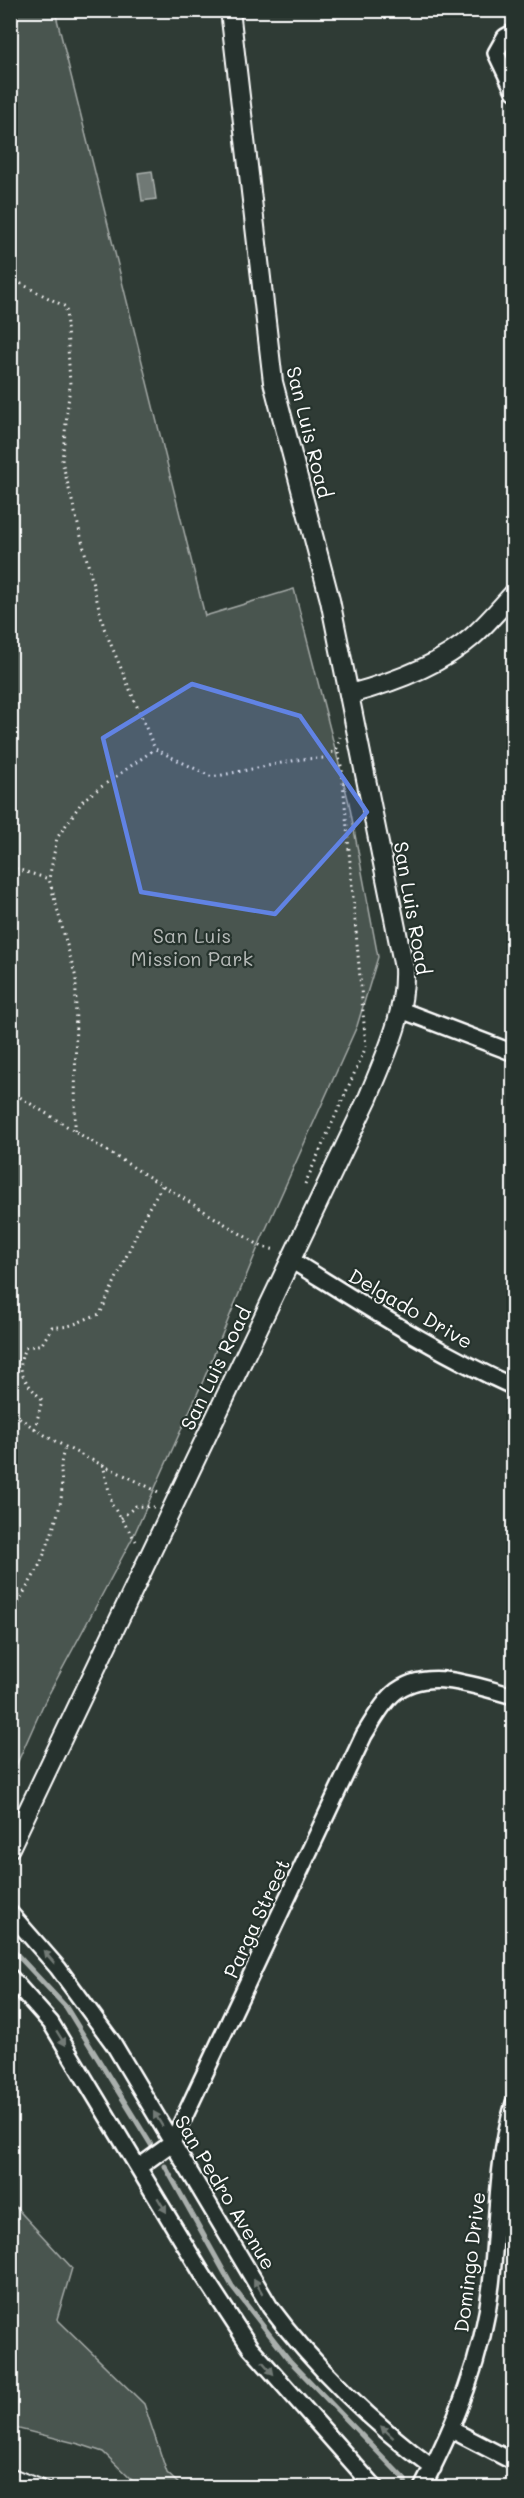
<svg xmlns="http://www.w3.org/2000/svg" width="524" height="2498" font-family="Mali,sans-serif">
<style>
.green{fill:#4a544f;stroke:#a4aaa7;stroke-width:1.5}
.water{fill:#707975;stroke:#a9afac;stroke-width:1.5}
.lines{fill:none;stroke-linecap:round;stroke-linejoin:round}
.stream{stroke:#a9afac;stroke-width:5}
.service-casing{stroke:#fff;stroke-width:12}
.minor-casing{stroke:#fff;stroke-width:20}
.tertiary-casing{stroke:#fff;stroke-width:22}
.path{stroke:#fff;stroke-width:3;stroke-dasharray:1.5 4.5;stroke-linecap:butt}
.service{stroke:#26332d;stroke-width:8}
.minor{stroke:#26332d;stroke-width:15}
.tertiary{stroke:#26332d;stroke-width:18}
.oneway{fill:#727a76}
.marked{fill:#6183e4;fill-opacity:0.2;stroke:#6183e4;stroke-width:4.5;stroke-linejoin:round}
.labels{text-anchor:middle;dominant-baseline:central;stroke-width:4.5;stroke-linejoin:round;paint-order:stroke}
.street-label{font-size:20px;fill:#fff;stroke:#26332d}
.park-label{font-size:20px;fill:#b7bbb9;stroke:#26332d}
</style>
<rect width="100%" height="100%" fill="#2f3b35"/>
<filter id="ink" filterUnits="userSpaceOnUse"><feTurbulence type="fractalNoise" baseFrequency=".0167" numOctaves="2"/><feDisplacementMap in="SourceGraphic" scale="12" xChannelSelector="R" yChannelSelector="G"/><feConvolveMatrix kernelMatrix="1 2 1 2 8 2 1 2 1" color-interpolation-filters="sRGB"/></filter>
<g filter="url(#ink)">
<!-- green -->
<path class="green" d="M55,11l150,605 89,-27 55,214 29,154 -21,69 -96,214 -58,141 -70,156 -89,166 -33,74 -1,-1766z
M11,2202l61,66 -15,51 87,85 23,69 15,14h-43l-36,-35 -24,-8 -68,-17z"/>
<!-- water -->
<path class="water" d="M152,171l4,28 -14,2 -4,-28z"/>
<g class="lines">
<!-- stream -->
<path class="stream" d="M10,1947l56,60 87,141
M165,2166l67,120 58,75 115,119 1,8"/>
<!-- service casing -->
<g class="service-casing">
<path id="service" d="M10,2472l39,16"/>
</g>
<!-- minor casing -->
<g class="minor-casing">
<path id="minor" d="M514,32l-9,5 -9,16 18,38
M401,1010l113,43
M291,1260c73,45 144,92 223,127
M10,1913l48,55 55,75 157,264c42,57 105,119 163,161
M10,1977l41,46 152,252 47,72 125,141
M139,2167l33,-24 192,-408c9,-14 17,-30 29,-41 33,-29 84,-7 121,2
M498,2207l16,3
M452,2430l62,32
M422,2488c34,-65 61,-131 69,-203 7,-61 5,-124 23,-182"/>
</g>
<!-- tertiary casing -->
<g class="tertiary-casing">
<path id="tertiary" d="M350,694c41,-11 89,-28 122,-57 15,-13 28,-29 42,-44
M10,1848l358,-750c17,-42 38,-83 36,-130l-74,-368 -57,-218 -43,-372"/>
</g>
<!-- path -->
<path class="path" d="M10,278l56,29 4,78 -8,76 42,167 51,121 57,28 90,-18 24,-1 11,-10 3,-11
M10,867l39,12
M10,1091l252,156 14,3
M75,1131l1,-153 -27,-99 8,-41 27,-39 71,-50
M305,1184l61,-137 -24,-277 -5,-22
M10,1410c46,39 98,55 150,83
M35,1429l7,-29c-16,-18 -28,-27 -17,-52l17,-4 10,-17c23,1 27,-7 48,-13l47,-103 15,-25
M103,1464l9,41 24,36
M121,1518l15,-12 18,1
M10,1619c8,-18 18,-33 27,-49 8,-15 22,-56 24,-71 3,-20 -4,-31 4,-51"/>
<!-- service -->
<use href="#service" class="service"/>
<!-- minor -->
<use href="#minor" class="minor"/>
<!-- tertiary -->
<use href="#tertiary" class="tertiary"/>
</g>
<!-- one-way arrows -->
<defs><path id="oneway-solid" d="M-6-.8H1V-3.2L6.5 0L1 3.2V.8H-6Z" transform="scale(1.5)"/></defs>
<g class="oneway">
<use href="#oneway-solid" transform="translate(49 1957) rotate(-131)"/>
<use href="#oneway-solid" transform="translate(61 2038) rotate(58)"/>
<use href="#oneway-solid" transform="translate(158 2119) rotate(-121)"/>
<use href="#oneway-solid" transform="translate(162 2205) rotate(59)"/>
<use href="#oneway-solid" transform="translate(258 2286) rotate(-120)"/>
<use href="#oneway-solid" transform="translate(268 2368) rotate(49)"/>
<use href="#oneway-solid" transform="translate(387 2432) rotate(-137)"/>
</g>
</g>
<!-- marked area -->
<path class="marked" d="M192,684l108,32 67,96 -92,102 -134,-22 -38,-154z"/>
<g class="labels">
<!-- street labels -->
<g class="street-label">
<text transform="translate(310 432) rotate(76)">San Luis Road</text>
<text transform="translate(413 908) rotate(80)">San Luis Road</text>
<text transform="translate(411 1308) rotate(30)">Delgado Drive</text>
<text transform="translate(215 1368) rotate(-64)">San Luis Road</text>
<text transform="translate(256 1918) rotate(-65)">Parga Street</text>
<text transform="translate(226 2192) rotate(59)">San Pedro Avenue</text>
<text transform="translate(469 2262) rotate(-83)">Domingo Drive</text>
</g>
<!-- park labels -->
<g class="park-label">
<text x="192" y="935">San Luis<tspan x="192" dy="23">Mission Park</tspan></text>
</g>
</g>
<!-- margin -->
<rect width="524" height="2498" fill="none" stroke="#26332d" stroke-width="36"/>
<rect x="18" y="18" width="488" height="2462" fill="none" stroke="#fff" stroke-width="2" filter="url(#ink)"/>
</svg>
